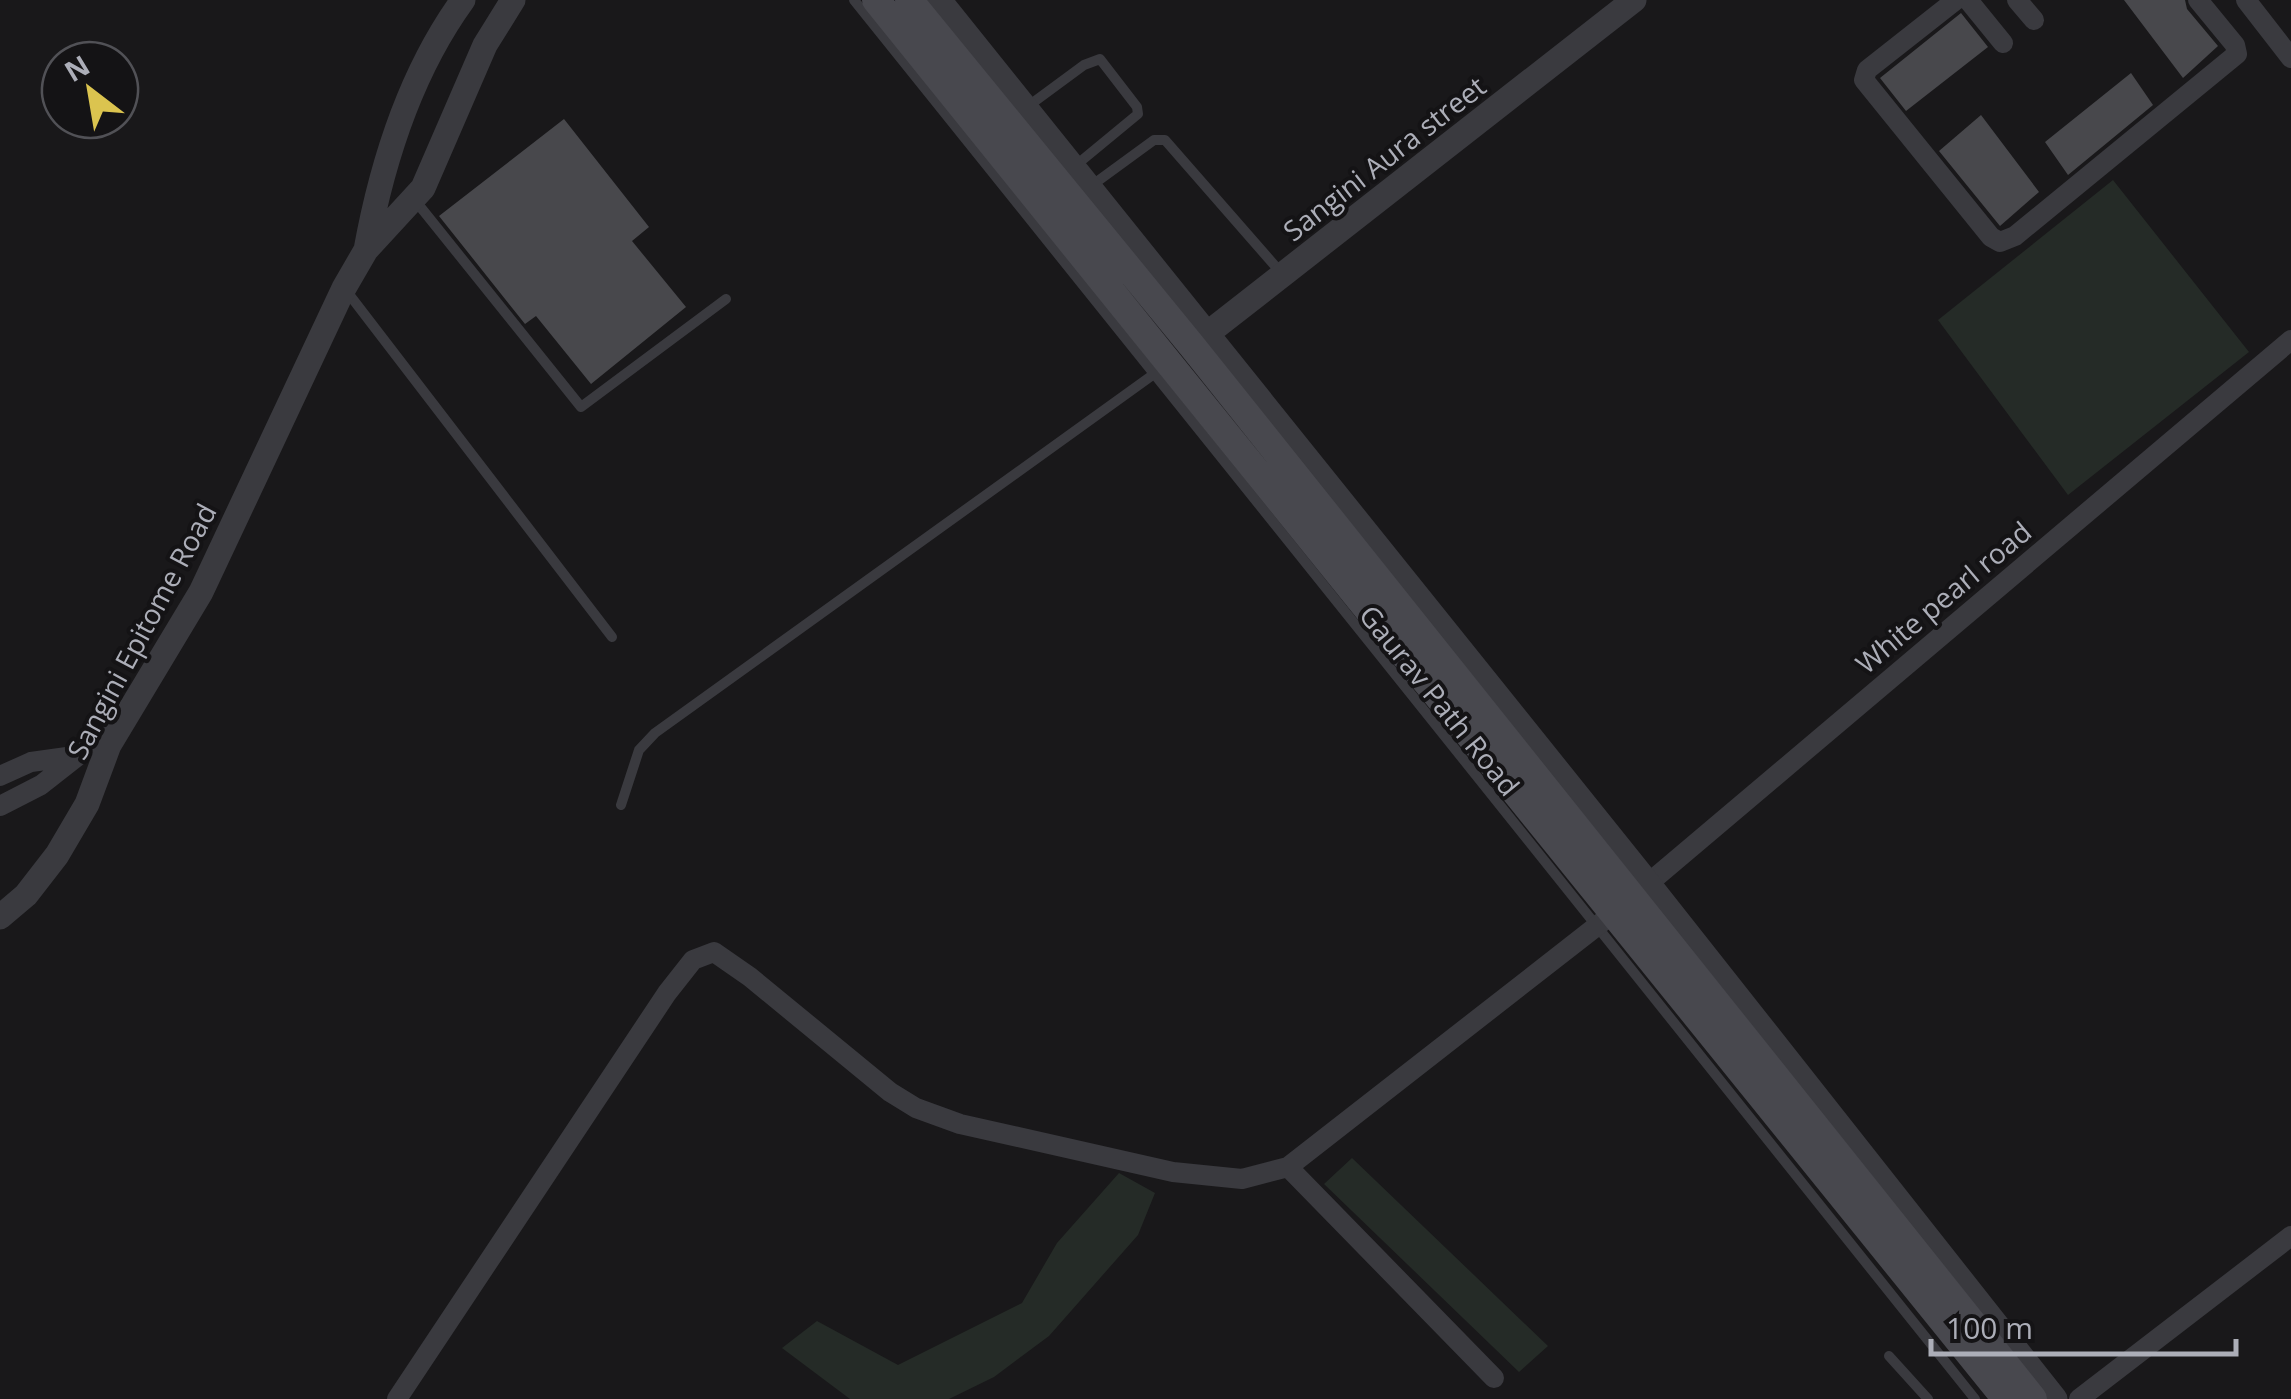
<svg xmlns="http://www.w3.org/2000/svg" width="2291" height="1399" font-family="'Open Sans',sans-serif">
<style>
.green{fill:#252b27}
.building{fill:#48484c}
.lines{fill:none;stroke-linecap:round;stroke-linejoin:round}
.service{stroke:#3a3a3f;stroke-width:10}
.minor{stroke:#3a3a3f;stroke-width:20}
.tertiary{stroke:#3a3a3f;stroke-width:25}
.secondary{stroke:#48484e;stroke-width:28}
.labels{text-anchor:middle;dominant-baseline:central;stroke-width:8;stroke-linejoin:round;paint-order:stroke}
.street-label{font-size:28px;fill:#acaeb8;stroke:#141315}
</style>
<rect width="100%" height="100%" fill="#19181a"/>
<!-- green -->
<path class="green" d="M2113,180l136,172 -181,143 -130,-175z
M1352,1158l196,188 -29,26 -195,-188z
M1119,1173l36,20 -17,42 -89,101 -55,41 -45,22h-99l-68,-51 35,-27 81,44 124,-62 35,-60z"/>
<!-- building -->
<path class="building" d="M2124,0h61l2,9 31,37 -35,32z
M1961,13l27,34 -82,64 -26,-33z
M2131,73l22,32 -85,70 -23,-33z
M1981,115l58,77 -39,34 -61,-75z
M564,119l85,108 -17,14 54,66 -95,77 -55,-68 -11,8 -86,-108z"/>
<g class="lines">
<!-- service -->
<path class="service" d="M854,0c377,464 745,934 1121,1399
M1027,107l57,-42 16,-6 37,48 1,7 -63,52
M1091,186l63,-46h11l118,135
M414,199l167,208 145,-108
M345,289l267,348
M621,805l18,-55 16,-17 506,-364
M1889,1356l39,43"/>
<!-- minor -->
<path class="minor" d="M1956,0l-89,70 -3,10 127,157 9,5 15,-6 222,-182 -2,-9 -37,-45
M1968,0l35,43
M2017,0l17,20
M2246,0l45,58
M0,776l31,-14 43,-6
M0,806l41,-21 80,-63
M1288,1167l206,211
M397,1399l270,-406 26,-33 21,-8 36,25 140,115 26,16 44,16 213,48 69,7 46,-12 323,-252 680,-575
M2079,1399l212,-163"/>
<!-- tertiary -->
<path class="tertiary" d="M939,0l708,882 408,517
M366,250c16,-88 44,-177 97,-250
M1194,344l440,-344
M0,917l26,-22 31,-40 30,-51 22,-59 92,-153 143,-304 22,-38 57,-62 62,-143 28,-45"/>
<!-- secondary -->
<path class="secondary" d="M876,0c378,465 751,935 1130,1399
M909,0l283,346 841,1053"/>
</g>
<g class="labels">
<!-- street labels -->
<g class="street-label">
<text transform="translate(1384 158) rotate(-38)">Sangini Aura street</text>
<text transform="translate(1943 597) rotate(-40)">White pearl road</text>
<text transform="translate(141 631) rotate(-62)">Sangini Epitome Road</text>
<text transform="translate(1440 700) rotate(51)">Gaurav Path Road</text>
</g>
</g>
<!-- north arrow -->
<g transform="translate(90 90) rotate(329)"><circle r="48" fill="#141315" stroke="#515156" stroke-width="2.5"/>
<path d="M0-8L18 38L0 25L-18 38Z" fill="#dbc44f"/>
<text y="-15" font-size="28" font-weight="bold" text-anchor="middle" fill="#acaeb8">N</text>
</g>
<!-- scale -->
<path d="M1931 1339v15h305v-15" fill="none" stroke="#acaeb8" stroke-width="5"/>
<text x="1946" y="1339" font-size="30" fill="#acaeb8" stroke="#141315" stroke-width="8" paint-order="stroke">100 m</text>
</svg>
